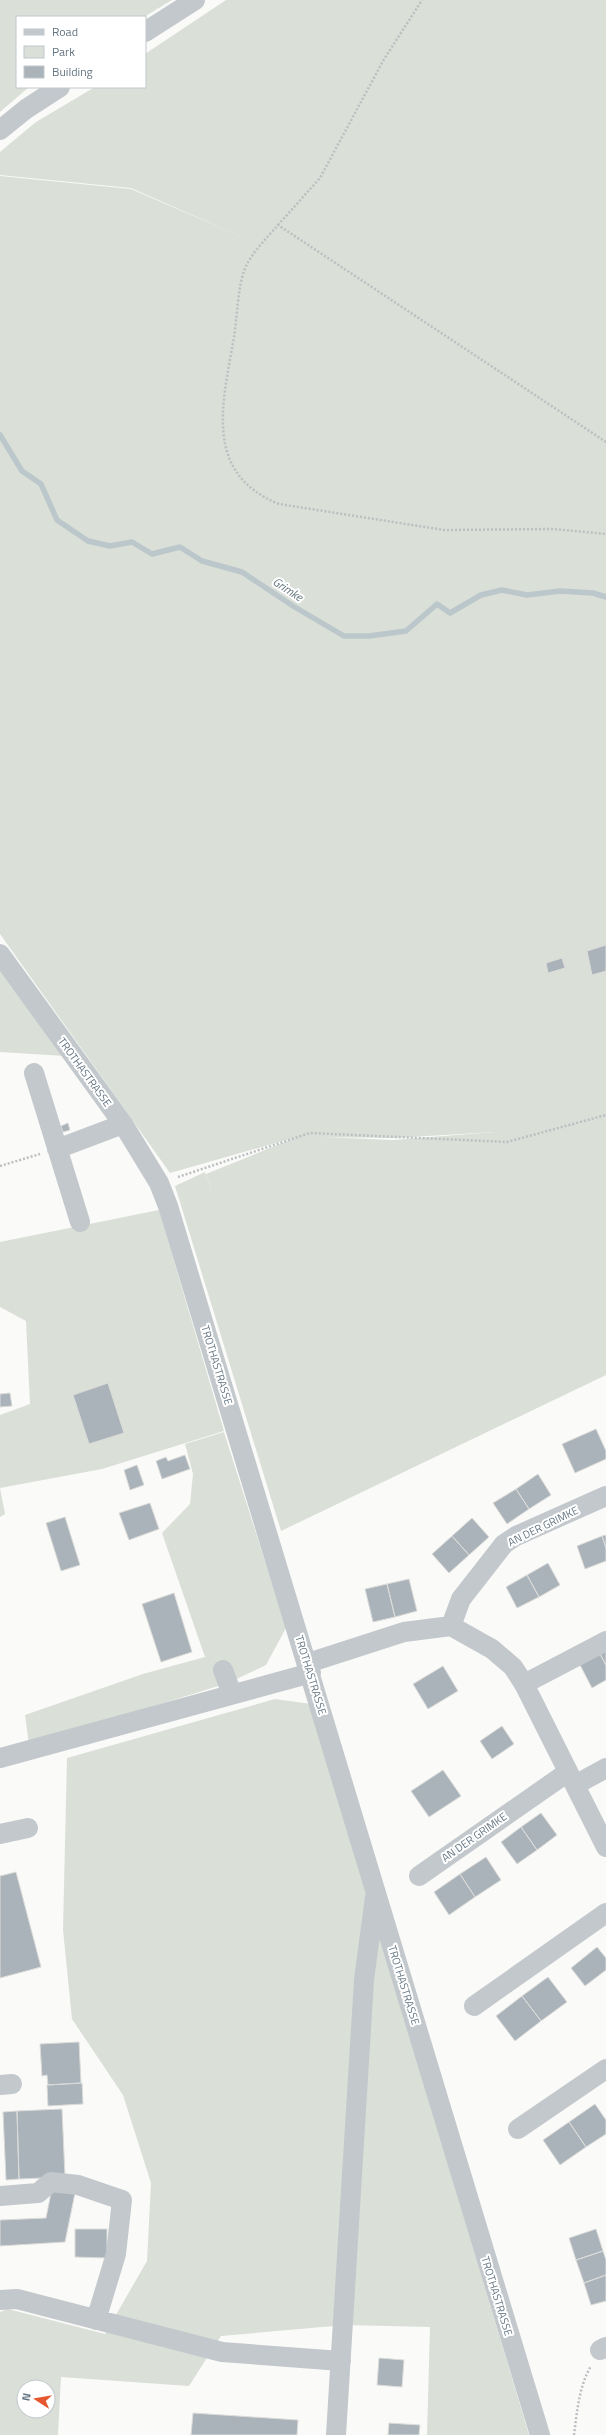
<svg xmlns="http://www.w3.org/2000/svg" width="606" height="2435" font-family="'Titillium Web',sans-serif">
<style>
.green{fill:#dadfd7;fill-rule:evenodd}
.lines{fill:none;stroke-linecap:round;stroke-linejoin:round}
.stream{stroke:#bbc7cb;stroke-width:5.5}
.building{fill:#aab3b9;stroke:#dcdcda}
.path{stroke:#bbbfc2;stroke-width:2.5;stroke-dasharray:2 2;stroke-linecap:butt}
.minor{stroke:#c3c8cc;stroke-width:20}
.labels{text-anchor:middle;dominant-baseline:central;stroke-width:4;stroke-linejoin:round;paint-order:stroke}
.street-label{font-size:11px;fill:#657683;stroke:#fff}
.water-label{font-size:12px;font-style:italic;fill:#60757c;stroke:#fff}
</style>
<rect width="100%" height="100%" fill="#fafaf8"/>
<!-- green -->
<path class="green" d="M0,0h172l-28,17h-127v70h12l-29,25z
M226,0h380v1375l-325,156 -106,-345 30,-14 10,29 -9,-27 91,-37 -127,36 -170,-239v-758l131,13 109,47 -109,-48 -131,-13v-23l36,-30 59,-35h50v-33zM495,1132l-102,8 -71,-3 71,1z
M0,967l65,89 -65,-4z
M159,1210l65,221 -122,38 -102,19 5,26 -5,3v-102l30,-11 -4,-83 -26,-14v-65z
M224,1432l62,196 -20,37 -38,18 -199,62 -4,-30 118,-41 62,-17 -43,-124 28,-29 3,-30 -8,-30z
M275,1699l36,5 218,731h-102l3,-108 -85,-2 -124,11 -32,50 -128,-9 -3,58h-58v-123l8,-3 97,25 42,-73 4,-78 -28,-88 -51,-76 -9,-89 4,-172zM24,2387h24v24h-24z"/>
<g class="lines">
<!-- stream -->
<path class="stream" d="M0,435l22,36 19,13 16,36 31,21 22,5 22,-4 20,12 28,-7 22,14 40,11 51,34 51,30h25l37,-5 31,-27 13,9 31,-18 21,-5 25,5 33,-4 33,2 13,4"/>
</g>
<!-- building -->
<path class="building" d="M606,945v26l-14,4 -5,-24z
M562,958l3,10 -17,5 -2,-10z
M68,1123l2,7 -7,2 -2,-6z
M108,1383l16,50 -35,11 -16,-49z
M10,1393l2,13 -12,1v-13z
M596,1429l10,22v8l-31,14 -13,-29z
M185,1455l5,14 -28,10 -6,-18 10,-4 2,4z
M137,1465l7,20 -14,5 -6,-20z
M538,1474l13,21 -22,14 -13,-20z
M516,1489l13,20 -22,15 -14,-21z
M150,1503l9,26 -30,11 -10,-27z
M65,1517l15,48 -19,6 -15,-48z
M472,1518l17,19 -20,18 -17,-19z
M606,1535v13l-4,-12z
M452,1536l17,19 -20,18 -17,-19z
M602,1536l4,12v13l-21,8 -8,-23z
M548,1563l12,22 -21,12 -12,-22z
M527,1575l12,22 -22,11 -11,-21z
M409,1579l8,32 -22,6 -8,-33z
M387,1584l8,33 -22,5 -8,-33z
M174,1593l18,59 -31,10 -19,-58z
M606,1650v15l-6,-11z
M600,1654l6,11v15l-14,8 -12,-23z
M443,1666l15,25 -30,18 -15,-25z
M502,1726l12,18 -22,15 -12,-18z
M443,1770l18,26 -32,21 -18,-26z
M541,1813l16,22 -20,15 -16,-23z
M521,1827l16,23 -20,14 -16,-22z
M486,1857l15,23 -26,17 -15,-23z
M16,1872l25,95 -41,11v-102z
M460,1874l15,23 -26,18 -15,-23z
M597,1947l9,11v12l-21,16 -14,-18z
M548,1977l19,25 -26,19 -19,-25z
M522,1996l19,25 -26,20 -19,-25z
M79,2042l2,41 -33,2 -1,-10 -5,1 -2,-32z
M82,2083l1,21 -35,2 -1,-21z
M595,2104l11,16v14l-20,13 -17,-25z
M62,2109l3,68 -46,2 -2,-68z
M17,2111l2,68 -13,1 -3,-68z
M569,2122l17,25 -26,18 -17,-25z
M52,2188l23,5 -10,49 -65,4v-26l46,-2z
M75,2229h32v29l-32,-1z
M596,2229l7,22 -27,9 -7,-22z
M603,2251l3,9v15l-22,8 -8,-23z
M606,2275v26l-15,4 -7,-22z
M379,2358l25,2 -2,27 -25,-2z
M193,2413l105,7 -1,15h-106z
M389,2423l31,2 -1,10h-31z"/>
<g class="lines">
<!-- path -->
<path class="path" d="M278,225l42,-47 63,-117 39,-61
M606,442l-328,-217c-11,13 -28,29 -34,46 -6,16 -7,47 -10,66 -11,65 -32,136 45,167l165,26 109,-1 53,5
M0,1166l40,-12
M178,1177l132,-44 197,9 99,-27
M574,2435c3,-23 5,-49 17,-69"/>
<!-- minor -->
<path class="minor" d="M145,32l50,-32
M0,130l26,-21 34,-22
M0,954l123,170 36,59 9,23 372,1229
M34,1073l46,149
M57,1149l66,-25
M451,1626l10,-27 43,-55 12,-8 90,-40
M308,1663l96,-31 47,-6 41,23 21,18 11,17 82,163
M223,1670l9,24
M524,1684l82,-43
M0,1758l311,-85
M575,1785l31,-17
M0,1834l28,-6
M419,1876l149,-104
M474,2006l132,-93
M0,2085l12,-1
M518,2129l88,-60
M0,2196l38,-3 13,-11 27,3 44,15 -6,54 -20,66
M0,2300l17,-1 205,53 119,9
M600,2350l6,-3
M336,2435l28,-455 11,-83"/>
</g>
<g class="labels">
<!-- street labels -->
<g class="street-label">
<text transform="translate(85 1072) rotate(54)">TROTHASTRASSE</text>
<text transform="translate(217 1365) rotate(73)">TROTHASTRASSE</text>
<text transform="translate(543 1526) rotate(-26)">AN DER GRIMKE</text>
<text transform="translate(311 1675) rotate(73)">TROTHASTRASSE</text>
<text transform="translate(474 1837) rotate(-35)">AN DER GRIMKE</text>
<text transform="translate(404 1985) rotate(73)">TROTHASTRASSE</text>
<text transform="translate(497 2296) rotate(73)">TROTHASTRASSE</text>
</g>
<!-- water labels -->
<g class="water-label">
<text transform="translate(288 589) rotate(33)">Grimke</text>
</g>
</g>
<!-- legend -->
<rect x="16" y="16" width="130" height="72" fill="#ffffff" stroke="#c1c8cd"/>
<rect x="24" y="29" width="20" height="6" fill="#c3c8cc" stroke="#c1c8cd"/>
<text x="52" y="36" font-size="12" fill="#657683">Road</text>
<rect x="24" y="46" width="20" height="12" fill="#dadfd7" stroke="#c1c8cd"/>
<text x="52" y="56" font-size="12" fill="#657683">Park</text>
<rect x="24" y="66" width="20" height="12" fill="#aab3b9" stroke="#c1c8cd"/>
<text x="52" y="76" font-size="12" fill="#657683">Building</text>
<!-- north arrow -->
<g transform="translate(36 2399) rotate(282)"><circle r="19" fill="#ffffff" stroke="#c1c8cd"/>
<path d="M0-3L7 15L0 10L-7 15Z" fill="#e4572e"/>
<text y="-6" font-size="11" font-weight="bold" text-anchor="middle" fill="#657683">N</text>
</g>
</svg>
